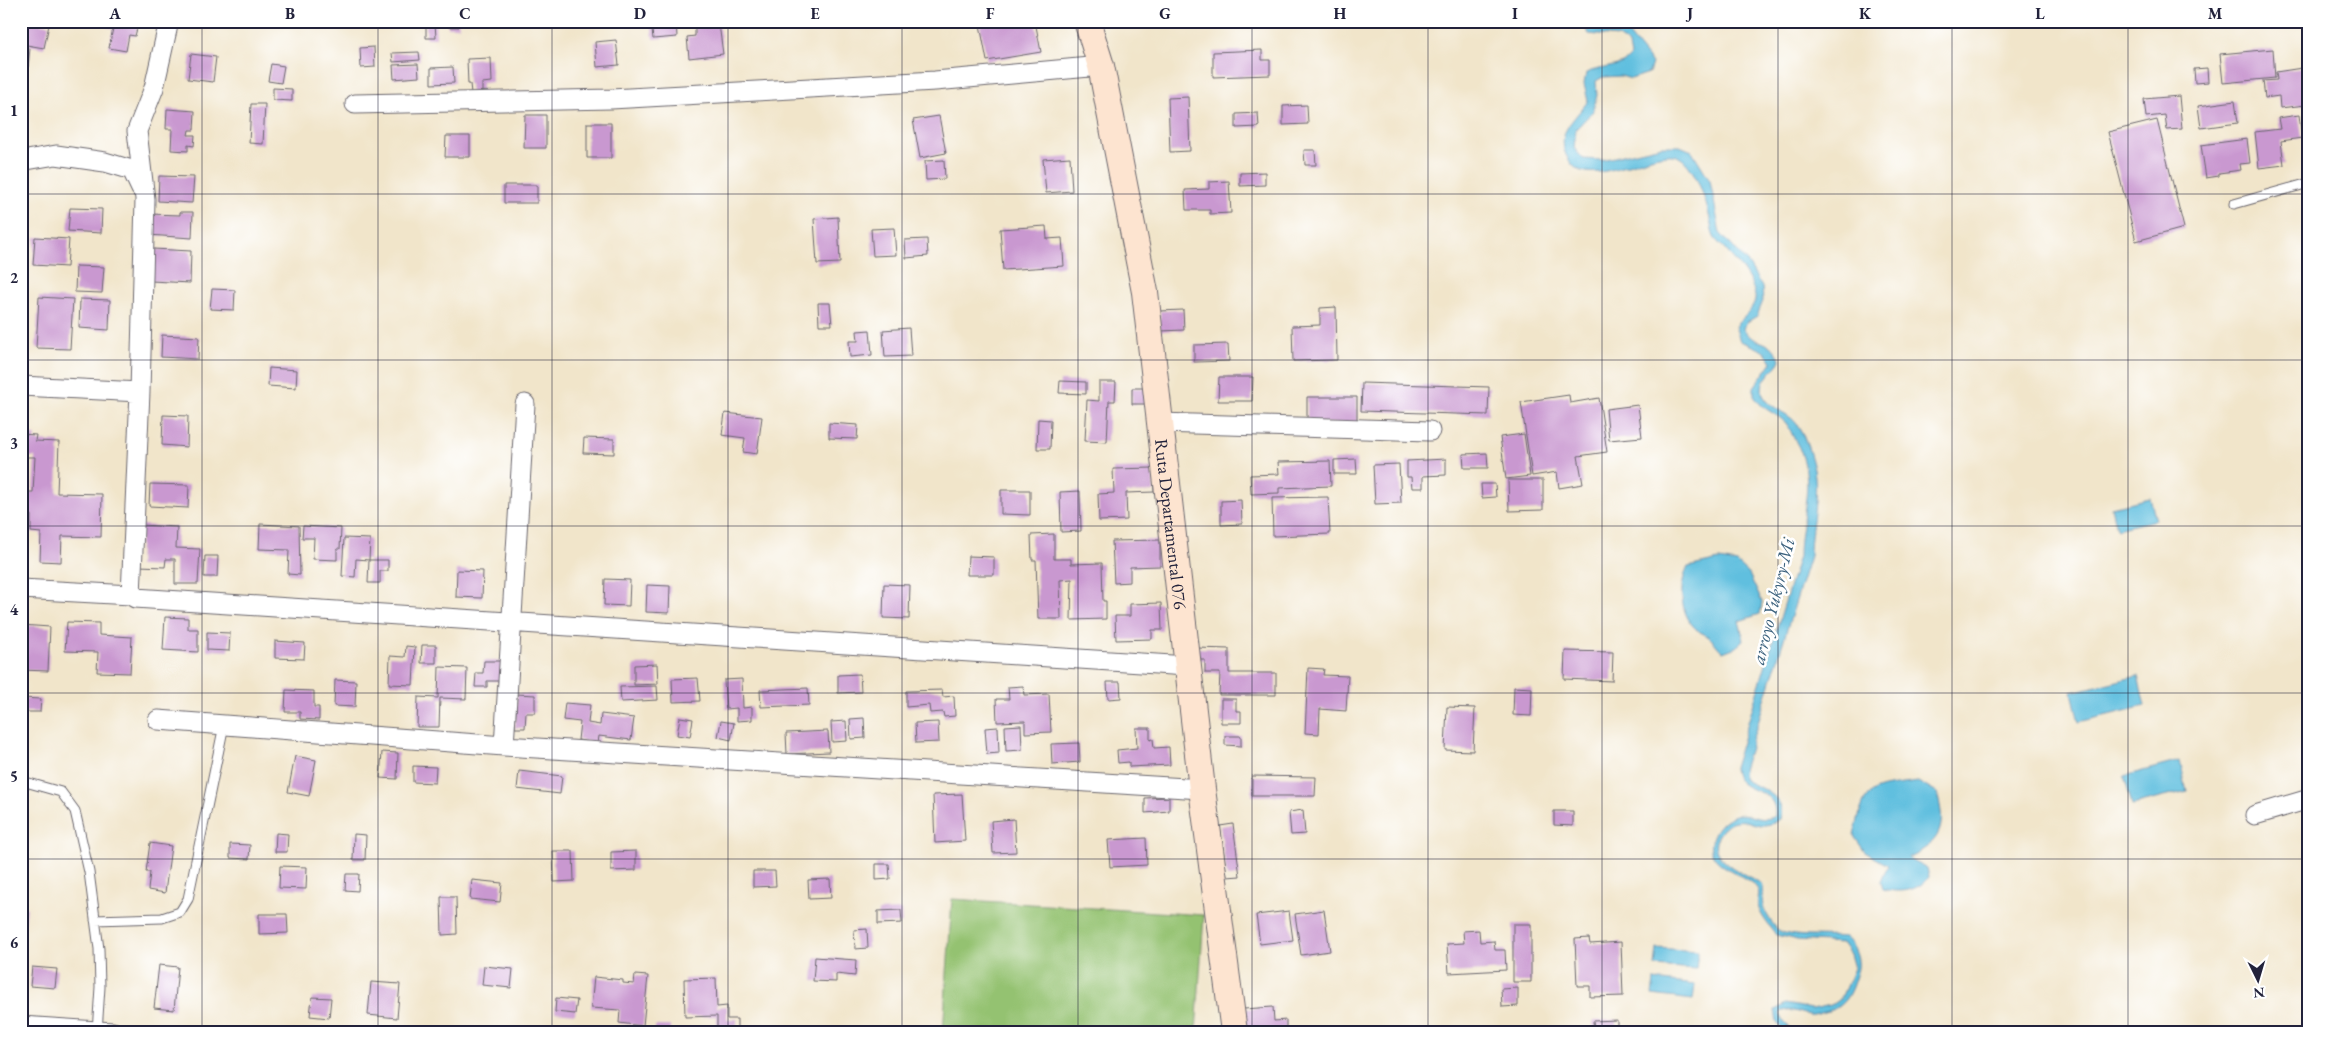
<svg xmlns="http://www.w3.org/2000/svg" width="2330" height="1053" font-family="'EB Garamond',serif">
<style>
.green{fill:#94c271;stroke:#5b7256}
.water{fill:#61bfdf;stroke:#42708d}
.building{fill:#c998d0}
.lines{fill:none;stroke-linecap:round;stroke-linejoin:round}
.service-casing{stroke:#6a666d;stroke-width:11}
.minor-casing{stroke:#6a666d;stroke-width:21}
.secondary-casing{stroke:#6a666d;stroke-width:28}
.service{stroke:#fff;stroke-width:9}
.minor{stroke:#fff;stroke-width:19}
.secondary{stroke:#fde4d0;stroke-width:26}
.grid{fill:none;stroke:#22223b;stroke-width:1;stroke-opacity:0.55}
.labels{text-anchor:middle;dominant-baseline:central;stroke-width:5;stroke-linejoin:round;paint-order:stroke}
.street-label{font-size:18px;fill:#22223b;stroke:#fff}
.water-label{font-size:19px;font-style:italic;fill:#3b617d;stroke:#fff}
.neatline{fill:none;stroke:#22223b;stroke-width:2}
.grid-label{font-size:16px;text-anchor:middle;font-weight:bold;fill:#22223b}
</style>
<rect width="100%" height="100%" fill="#fff"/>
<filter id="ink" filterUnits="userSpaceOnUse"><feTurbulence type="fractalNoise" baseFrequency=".02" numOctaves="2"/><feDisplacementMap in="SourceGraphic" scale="10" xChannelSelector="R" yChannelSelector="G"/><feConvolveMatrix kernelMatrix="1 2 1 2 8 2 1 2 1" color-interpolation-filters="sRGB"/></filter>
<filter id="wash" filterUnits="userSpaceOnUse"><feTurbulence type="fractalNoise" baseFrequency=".0096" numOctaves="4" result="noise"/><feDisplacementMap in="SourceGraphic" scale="20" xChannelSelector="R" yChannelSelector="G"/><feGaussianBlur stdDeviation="1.12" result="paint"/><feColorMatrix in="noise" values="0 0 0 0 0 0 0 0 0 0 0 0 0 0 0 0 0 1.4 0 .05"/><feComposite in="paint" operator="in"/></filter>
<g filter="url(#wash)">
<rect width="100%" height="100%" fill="#f1e5ca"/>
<!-- green -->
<path class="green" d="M952,899l252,16 -8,117h-253z"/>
<!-- water -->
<path class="water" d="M1584,21h11l1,5 29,4 27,33 -3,10 -18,6 -10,-3 -18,1 -7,4 1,14 -4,16 -17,18 -2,19 9,11 19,1 59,-14h19l12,5 18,29 10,53 27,29 15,25 1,14 -6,15 -10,6 -4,6c7,17 31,10 37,32 -5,10 -18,18 -18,29 0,17 25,22 34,34 7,9 13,26 16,38 9,31 -2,63 -2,95l-68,217 2,7c14,8 44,15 36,39 -22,14 -27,-1 -44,2 -9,1 -12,7 -17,14 -16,24 27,39 43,49 4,9 -2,17 2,25 3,6 8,15 13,20 10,10 53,6 68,8 10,8 16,24 12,35 -6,20 -11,35 -32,40 -5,1 -11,4 -16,3 -9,-2 -17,-6 -27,-4l-2,3 4,8 10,10h-9l-8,-9 -2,-13 11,-6 26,5 19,-4 10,-7 13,-30 -4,-14 -8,-11 -45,-3 -21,-5c-6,-9 -16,-19 -18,-30 -2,-7 4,-11 -2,-18 -13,-15 -56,-22 -43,-51 4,-9 9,-15 18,-19 17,-9 25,8 44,-1 3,-32 -39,-19 -41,-48l65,-212c0,-40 20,-76 -4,-116 -3,-5 -5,-12 -9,-17 -11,-11 -24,-13 -32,-27v-9l18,-25c-6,-13 -19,-16 -32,-21l-5,-15c7,-7 22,-19 20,-30 -3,-19 -19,-34 -31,-48 -3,-3 -8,-7 -10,-11 -3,-6 -3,-15 -5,-22 -4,-17 -15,-52 -32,-59 -25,-9 -90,38 -108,4 -5,-7 -7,-16 -5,-25 3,-11 17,-24 24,-34l-4,-17 2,-11c15,-7 35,-4 45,-17l-2,-11 -11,-8 -29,-3 -6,-9z
M2150,498l6,22 -40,9 -5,-22z
M1719,560l18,3 12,11 13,28 -2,12 -21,7 5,19 -8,7 -13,5c-5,-4 -8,-10 -13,-14 -4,-4 -10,-5 -14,-9 -16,-15 -18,-43 -8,-62z
M2138,676l7,30 -66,16 -7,-30z
M2180,761l7,30 -55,14 -8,-29z
M1918,782l19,11c10,35 4,49 -29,65l19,10 2,9c-12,15 -29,16 -46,12l-2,-7 7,-17 -23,-13 -11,-16c12,-52 14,-47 64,-54z
M1657,948l41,3 -2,18 -41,-3z
M1654,980l41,5 -2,15 -41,-5z"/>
<g id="blocks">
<!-- building -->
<path class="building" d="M22,21l27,4 -5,23 -23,-4z
M108,21h31l-4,15 -6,-1 -3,16 -17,-3 4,-20 -6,-1z
M447,21h11l1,6h-11z
M651,21h25l1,16 -24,2z
M1002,21h33l6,31 -54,9 -7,-36z
M426,23h9l1,15h-10z
M719,24l4,30 -34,4 -2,-21 8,-1v-10z
M616,40l3,25 -22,2 -2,-25z
M21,47l9,1 -2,20h-7z
M374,47l1,20 -14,1 -1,-20z
M2273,49l2,29 -52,5 -3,-29z
M1262,50v10h8v15l-57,2v-25z
M419,52l1,8 -27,2 -1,-9z
M191,54l25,3 -3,25 -25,-3z
M491,58l1,24 -10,1v9l-11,1 -1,-9h-2l-1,-25z
M271,64l13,2 -3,17 -13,-2z
M418,64l1,13 -25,2 -1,-14z
M453,67l1,16 -23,1v-16z
M2207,68l1,14 -13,1 -1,-14z
M2302,68l4,37 -26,3 -1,-12 -14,2 -2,-17 14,-1 -1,-8z
M273,88l19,1v12l-19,-1z
M2179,96l3,33 -15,1 -2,-15 -19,2 -2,-18z
M1188,97l2,54 -20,1 -2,-54z
M2235,101l3,22 -37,5 -3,-22z
M251,104h14l-2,40 -14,-1z
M1307,105l1,19 -25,1v-19z
M167,109l28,2 -1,19h-5l-1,5h7l-1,11 -6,-1v6l-17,-1 1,-21h-6z
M1258,113l1,14 -23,1v-14z
M525,115h21v33h-22z
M2299,115l3,23 -21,3 3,24 -25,3 -4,-36 25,-3 -2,-11z
M939,116l7,37 -26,5 -7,-38z
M2157,120l27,108 -48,13 -28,-109z
M587,123h24v35h-24z
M446,136h24v21h-25z
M2247,139l3,24 -10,1 1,6 -22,3v3l-13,2 -5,-33z
M1304,150h11l1,15h-11z
M1070,157l2,34 -26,2 -3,-34z
M944,160l1,19 -19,1 -1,-19z
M1265,172v13l-25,1v-13z
M159,176l35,1 -2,26 -34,-2z
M1229,181l2,32 -21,1v-4h-24l-1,-20 24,-1v-7z
M504,185h33v18h-33z
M70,208l32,1 -1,24 -33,-2z
M180,212h13l-1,26 -44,-3 1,-21 31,1z
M838,217l2,46 -23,1 -3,-45z
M1046,226l1,13 15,-1 2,28 -61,4 -3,-41z
M894,228l2,27 -23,1 -2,-27z
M35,237l34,2 -2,28 -34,-2z
M927,239l1,17 -22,2 -1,-18z
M153,249l38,2 -1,32 -39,-2z
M76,266l28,1 -2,26 -27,-1z
M212,289l23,1 -1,20 -24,-1z
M39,297l34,2 -3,50 -34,-1z
M80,299l30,1 -1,30 -30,-2z
M818,303h12l2,22h-13z
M1336,307l1,53 -44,1 -1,-35 28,-1v-17z
M1183,310l1,20 -24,1v-20z
M909,328l2,28 -26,1 -2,-27z
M870,330l2,25 -22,2 -1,-16h9l-1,-10z
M162,335l37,2 -1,22 -37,-2z
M1228,344l1,17 -35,1v-17z
M269,368l28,2 -1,18 -28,-2z
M1219,377h34l-1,24h-34z
M1060,381l26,1v12l-27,-1z
M1099,382h17l-1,19h-6l-2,41 -22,-1 2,-41 12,1z
M1362,383l127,4 -1,28 -127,-4z
M1132,388h16v16h-16z
M1569,395l1,8 29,-5 8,54 -29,4 5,28 -24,4 -2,-16 -25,4 -11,-74z
M1307,397h50v27l-50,-1z
M1638,405l4,32 -33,3 -3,-31z
M725,413l37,4 -5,37 -14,-2 2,-14 -23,-3z
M163,415l25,1 -1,31 -25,-2z
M1038,419l13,1 -1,29h-13z
M829,423l29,2 -1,14 -28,-1z
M21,434l15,1 -1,6 24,1 -2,51 45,1 -1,43 -39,-1 -1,26 -21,-1 1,-28 -10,-1v-18h-5l1,-22h6l2,-35h-14z
M1524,434l6,42 -24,3 -6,-42z
M584,438l30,1v15l-31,-1z
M1487,453l1,15h-24l-1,-14z
M1356,459l1,15h-23v-14z
M1446,459v16l-23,1v12h-11l-1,-11h-4v-16z
M1330,461l1,25 -52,2v5l-28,1 -1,-19 29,-1 -1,-12z
M1399,464l2,39 -26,1 -2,-39z
M1153,468l1,24 -28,1 1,27 -28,1 -1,-27 16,-1 -1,-24z
M1508,480h35v30l-34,1z
M150,484l39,1 -1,23 -39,-2z
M1481,484h14l1,13 -14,1z
M1001,490h29v25l-29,-1z
M1080,491l1,40 -20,1 -1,-40z
M1328,497l2,37 -57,2 -1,-38z
M1241,500l1,24 -21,1v-24z
M260,524l39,2 1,49 -12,-1 1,-24 -30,-1z
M141,525l36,2 -1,21 24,1 -2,35h-23v-25h-9l-1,8 -26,-1z
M303,526l38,2 -1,21h-3v11l-24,-1 1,-21h-12z
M1054,534v25h17v5l31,-1 1,38h3v18l-35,1 1,-41 -12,1 1,39h-23l-2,-59h-4l-1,-25z
M344,538l26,1 -1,21h19v11h-8v12h-12l1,-23 -13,-1 -1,18 -13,-1z
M1160,540v26l-30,1v15l-16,1 -2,-42z
M205,556h13l-1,21h-13z
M968,556l26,1v18h-27z
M457,570l26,1 -1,27 -26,-1z
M605,579l25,1 -1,26 -25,-1z
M884,584l26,1 -1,34 -26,-1z
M647,585l23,1 -1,27 -23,-1z
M1161,603l1,27h-10v9l-36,1 -1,-24h15v-12z
M165,617l23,1v11h10v23l-35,-2z
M67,622l32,1v12l33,2 -2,36 -33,-1 1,-20 -33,-1z
M21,625l29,2 -2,44 -27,-1z
M207,632l23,1 -1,18 -22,-1z
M275,641l30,2 -1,16 -29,-1z
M422,645h14v18h-15z
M406,646l9,1 -2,38 -24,-1 1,-28 15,1z
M1197,648l32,1v24h47v22h-57l1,-22h-15v-13h-9z
M1565,651l48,1 -1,29 -48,-2z
M484,661h20l-1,20h-16v6h-12l1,-14h7z
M657,664l1,20 -24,1v-20z
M439,667l28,1 -1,31 -26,-1 -1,29h-22l1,-30 20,1z
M1308,668l16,1 -1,6 25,1 -2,35 -26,-2 -1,25 -14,-1z
M860,674l1,18 -23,1v-18z
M698,678l2,23 -27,1 -1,-23z
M742,679l1,29 9,-1v13l-15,1v-13l-11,1 -2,-29z
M335,680l21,1 -1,26 -21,-1z
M1107,682h13l1,16 -13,1z
M657,686l1,14 -37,2 -1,-15z
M1023,686l1,9 25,-1 2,38 -26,1v-12l-28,1 -1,-23h13l-1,-12z
M1514,687l18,1 -1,28 -18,-1z
M808,688l1,17 -48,2 -1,-17z
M286,690l28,1v16h5v13l-19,-1v-7h-15z
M942,690l1,7 11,-1 1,20 -11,1 -1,-5 -13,1 -1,-8 -23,2v-16z
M517,694l18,1v18h-9l-1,15h-10z
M21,698l20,1 -1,13h-19z
M1221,699h15v12h5v12h-20z
M565,703l25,2 -2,18 12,2 1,-11 33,4 -3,22 -32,-4 -1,7 -20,-3 2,-18 -17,-2z
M1447,707l28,1 -2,43 -28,-1z
M680,717l13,2 -3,18 -13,-2z
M864,718l1,20 -14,1 -1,-20z
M721,721l13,2 -3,17 -13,-3z
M846,721l1,20 -15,1 -1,-20z
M938,722l1,20 -23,1 -1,-20z
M1021,725l1,25 -16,1 -1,-25z
M998,727l1,26 -12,1 -2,-26z
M1136,728h14v12l3,-1 1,9 15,-1 1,18 -41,2v-5l-11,1 -1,-13 20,-2z
M828,731l1,21 -42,2 -1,-21z
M1225,736h16v10l-16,-1z
M1079,743l1,19 -28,2 -1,-20z
M382,752l16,1 -1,26 -17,-1z
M295,756l21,4 -7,36 -21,-4z
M413,766l23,1 -1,16 -22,-1z
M519,771l43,5 -2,18 -43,-5z
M1252,776l64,1 -1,19h-63z
M962,794l3,47 -30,2 -2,-48z
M1169,797v14l-24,2v-15z
M1303,810l2,24 -14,1 -2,-23z
M1554,811h19v15l-19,-1z
M1014,819l2,33 -23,1 -2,-32z
M1233,824l7,52 -13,1 -7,-51z
M276,833l12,1 -1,18h-12z
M354,834l12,1 -1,25h-12z
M1146,838l1,27 -37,2 -2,-27z
M150,843l21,3 -6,47 -17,-3 2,-18h-4z
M230,844l20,1 -1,14 -19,-1z
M553,851h20l1,30 -20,1z
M636,851v19l-25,1v-19z
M876,864h13l1,15 -14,1z
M280,866l27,1 -1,22 -27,-1z
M753,871h22l1,15 -23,1z
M346,874h13l-1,17 -13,-1z
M830,879l1,19 -22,1 -1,-19z
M472,880l30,3 -2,19 -30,-3z
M441,897h15l1,37 -15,1z
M21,907l6,1 -3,23h-3z
M901,910l1,13 -24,1v-13z
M1324,910l6,41 -29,4 -6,-41z
M1289,911l4,29 -33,4 -4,-29z
M259,914h28l1,19 -29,1z
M1513,924h18v58h-18z
M867,929l1,19 -13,1 -1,-19z
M1479,930l1,12 14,-1 1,9h10l1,20 -57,3 -2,-29 17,-1 -1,-12z
M1589,938l1,6 31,-2 2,54 -33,1v-11h-13l-2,-47z
M815,957l41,3 -1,16 -19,-2v8l-23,-1z
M159,965l19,2 -4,43 -20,-2z
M484,966l29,3 -2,19 -29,-3z
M32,967l25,2 -2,19 -25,-2z
M635,975l13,1 -5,50 -24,-3 1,-13 -29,-2 3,-31 29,3v3l11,1z
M716,978l1,29 10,-1v13h10v13h-20v-16l-32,1 -1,-38z
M371,982l29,2 -3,34 -29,-3z
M1518,988v18l-16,1 -1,-18z
M312,997l19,1 -2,20 -19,-2z
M556,998l21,2 -2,14 -20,-2z
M1273,1007l1,14 12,-1v12h-40l-2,-23z
M1617,1020v12h-23l-1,-11z
M655,1026h16v6h-16z
M799,1028v4h-20v-3z"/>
</g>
</g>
<g filter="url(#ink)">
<use href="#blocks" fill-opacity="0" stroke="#6a666d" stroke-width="1"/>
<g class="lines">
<!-- service casing -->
<g class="service-casing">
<path id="service" d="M2234,204l75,-21
M21,783h8l32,9 14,19 14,61 10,77 1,38 -3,45
M95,920l67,-2 18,-6 8,-13 36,-174"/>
</g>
<!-- minor casing -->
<g class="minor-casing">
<path id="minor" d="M355,104l256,-5 324,-18 166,-15
M21,161l35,-6 49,7 27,8 9,19
M21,386l119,6
M1159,423l271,8
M21,589l110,6 4,3 1052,68
M131,595l9,-203 5,-193 -8,-68 17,-43 15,-67
M158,720l346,26 698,43
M504,746l21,-342
M2255,815l54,-16
M21,1026l92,6"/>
</g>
<!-- secondary casing -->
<g class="secondary-casing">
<g id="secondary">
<path id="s1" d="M1087,21l14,45 44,226 57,497 32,243"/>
</g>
</g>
<!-- service -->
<use href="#service" class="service"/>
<!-- minor -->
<use href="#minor" class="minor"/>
<!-- secondary -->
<use href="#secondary" class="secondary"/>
</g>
</g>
<!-- grid -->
<path class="grid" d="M202,21v1011M378,21v1011M552,21v1011M728,21v1011M902,21v1011M1078,21v1011M1252,21v1011M1428,21v1011M1602,21v1011M1778,21v1011M1952,21v1011M2128,21v1011M21,194h2288M21,360h2288M21,526h2288M21,693h2288M21,859h2288"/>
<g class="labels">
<!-- street labels -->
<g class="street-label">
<text stroke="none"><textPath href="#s1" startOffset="511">Ruta Departamental 076</textPath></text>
</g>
<!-- water labels -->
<g class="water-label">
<text transform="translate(1773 601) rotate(-76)">arroyo Yukyry-Mi</text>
</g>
</g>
<!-- margin -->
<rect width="2330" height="1053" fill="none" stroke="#fff" stroke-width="55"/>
<!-- north arrow -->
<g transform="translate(2258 980) rotate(175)" stroke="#ffffff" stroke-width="4" paint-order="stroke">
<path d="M0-4L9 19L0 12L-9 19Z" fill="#22223b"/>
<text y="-8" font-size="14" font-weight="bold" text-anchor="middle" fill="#22223b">N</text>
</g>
<rect x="28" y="28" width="2274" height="998" class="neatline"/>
<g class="grid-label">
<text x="115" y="19">A</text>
<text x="290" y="19">B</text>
<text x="465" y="19">C</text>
<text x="640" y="19">D</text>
<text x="815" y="19">E</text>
<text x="990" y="19">F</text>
<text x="1165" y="19">G</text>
<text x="1340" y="19">H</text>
<text x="1515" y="19">I</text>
<text x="1690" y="19">J</text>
<text x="1865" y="19">K</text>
<text x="2040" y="19">L</text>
<text x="2215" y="19">M</text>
<text x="14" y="116">1</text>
<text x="14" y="283">2</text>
<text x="14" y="449">3</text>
<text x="14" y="615">4</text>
<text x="14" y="782">5</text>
<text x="14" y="948">6</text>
</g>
</svg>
